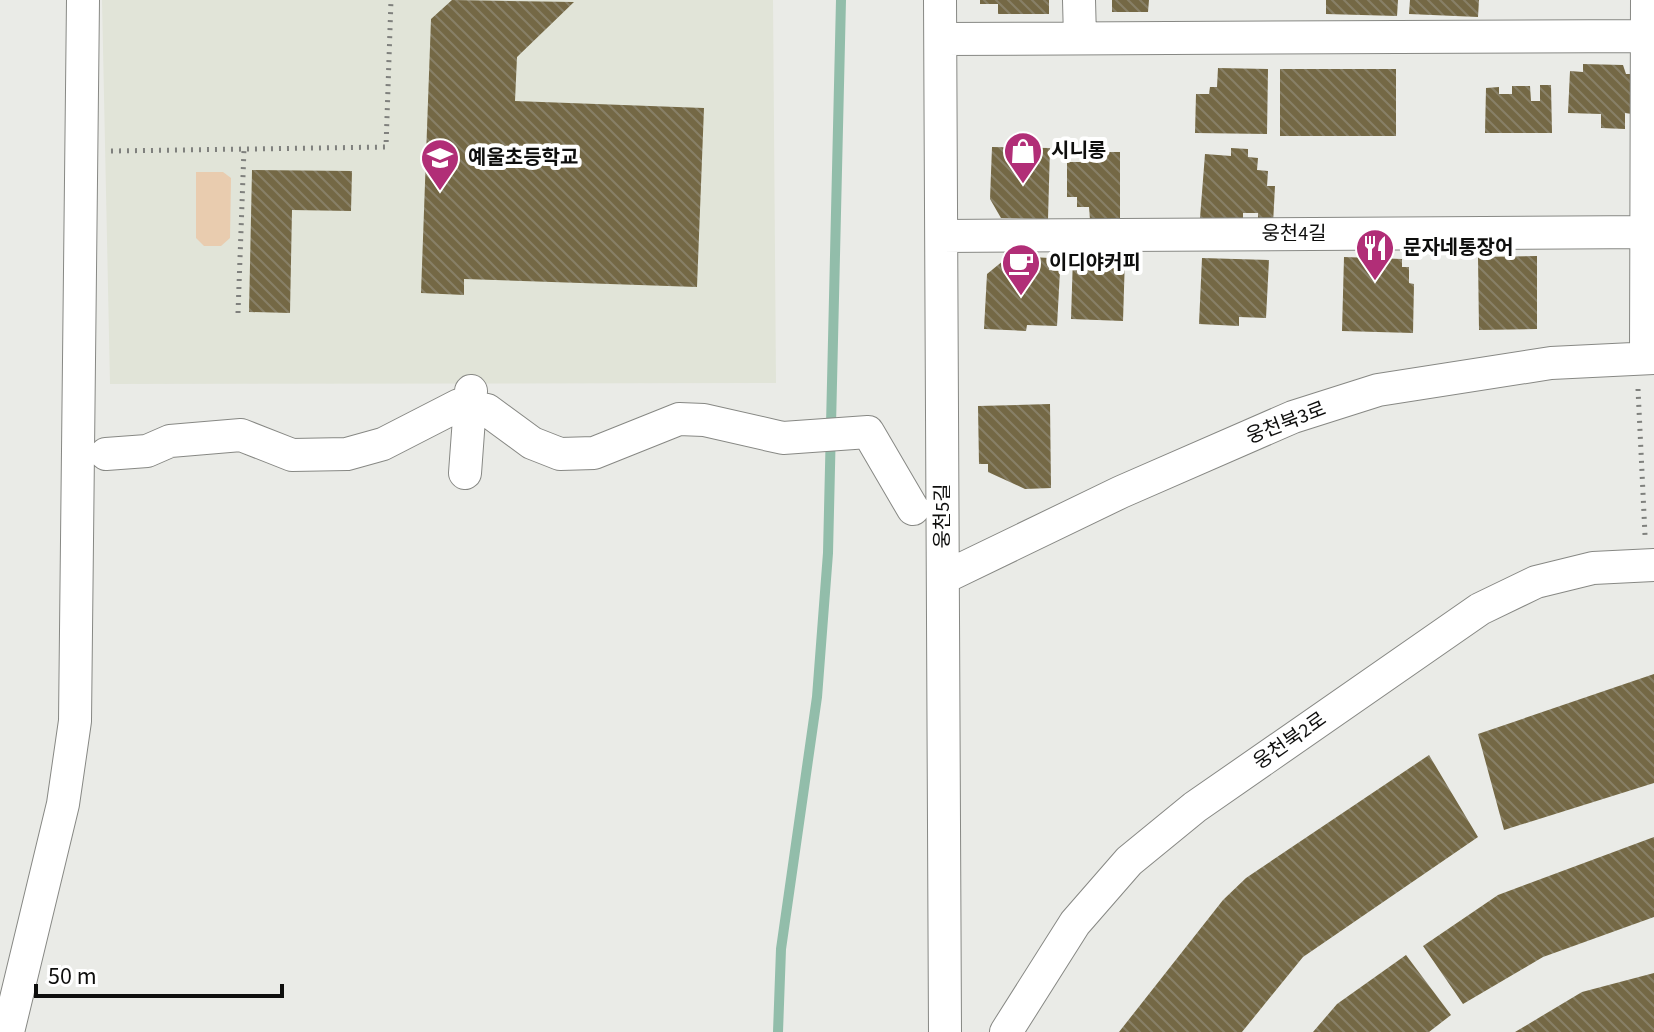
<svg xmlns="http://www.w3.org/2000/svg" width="1654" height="1032" font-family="'Source Sans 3','Noto Sans KR',sans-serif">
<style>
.built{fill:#e1e4d8}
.park{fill:#e9ccaf}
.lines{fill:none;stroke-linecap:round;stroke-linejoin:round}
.stream{stroke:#92bdaa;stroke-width:10}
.building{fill:url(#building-back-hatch)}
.minor-casing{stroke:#878884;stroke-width:34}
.path{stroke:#7f807d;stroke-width:5;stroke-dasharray:2 6;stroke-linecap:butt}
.minor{stroke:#fff;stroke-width:32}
.labels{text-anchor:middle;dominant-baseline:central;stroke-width:8;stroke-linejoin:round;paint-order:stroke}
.poi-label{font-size:20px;font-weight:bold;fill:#0e0e0d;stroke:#fff;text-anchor:start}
.street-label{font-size:20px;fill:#0e0e0d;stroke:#fff}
</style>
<defs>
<pattern id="building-back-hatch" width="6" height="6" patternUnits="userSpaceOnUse" patternTransform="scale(2)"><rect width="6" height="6" fill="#746845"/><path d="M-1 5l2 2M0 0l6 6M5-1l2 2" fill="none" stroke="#888067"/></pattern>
</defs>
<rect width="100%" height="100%" fill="#eaebe7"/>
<!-- built -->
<path class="built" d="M102,0h671l3,383 -666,1z"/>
<!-- park -->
<path class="park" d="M196,172h27l8,6 -1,60 -9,8h-17l-8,-8z"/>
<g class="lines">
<!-- stream -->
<path class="stream" d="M778,1032l3,-83 36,-252 11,-144 13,-553"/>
</g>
<!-- building -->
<path class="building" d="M452,0l122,2 -57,55 -2,44 189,7 -7,179 -233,-8v16l-43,-2 10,-274z
M980,0h69v14h-51v-10h-18z
M1112,0h37l-1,12h-36z
M1326,0h72l-1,16 -71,-2z
M1410,0h69l-1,17 -69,-3z
M1583,64l40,1 3,9h7l-1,40 -7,-1v16l-24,-1v-14l-33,-1 2,-42 13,1z
M1218,68l50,1 -1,65 -72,-1 1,-39h13l1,-7h7z
M1280,69h116v67h-116z
M1540,85h11l1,48h-67l1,-45 13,-1v7h13v-8h18l1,15h9z
M992,147l58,1 -2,71 -47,-1 -11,-19z
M1231,148l17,1v8l10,1 -1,12 11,1 -1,15h8l-2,38 -15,-1v-10h-15v8l-43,-3 5,-64 26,2z
M1080,152h40v68h-30l-1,-13h-12v-10h-10v-35h13z
M252,170l100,1 -1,40 -59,-1 -2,103 -41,-1z
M1009,256l41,2 -1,12 11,1 -3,55 -30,-1 -1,6 -42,-2 3,-55z
M1073,256l52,1 -2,64 -52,-2z
M1537,256v73l-58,1 -1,-73z
M1344,257l58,2v8h7v16l5,1 -1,49 -71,-2z
M1202,258l67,2 -3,58 -27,-1v9l-40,-2z
M1050,404l1,84 -26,1 -37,-17v-8h-9l-1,-58z
M1654,674v109l-150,47 -26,-96z
M1429,755l49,82 -175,120 -61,75h-123l104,-132 23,-22z
M1654,837v80l-111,40 -80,47 -40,-58 75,-51z
M1406,955l45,60 -22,17h-116l24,-28z
M1654,973v59h-139l67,-40z"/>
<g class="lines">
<!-- minor casing -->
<g class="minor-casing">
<path id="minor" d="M940,0l5,1032
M1079,0l1,38
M941,39l713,-3
M942,236l712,-4
M1646,357l1,-357
M106,454l41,-3 23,-10 71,-6 51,20 55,-1 36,-10 76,-39 28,5 45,33 28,11 34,-1 85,-34 25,1 79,18 85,-6 45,77
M465,473l6,-82
M943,578l178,-86 172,-75 85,-27 173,-27 103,-5
M8,1032l55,-228 12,-83 8,-721
M1006,1032l69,-109 54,-62 66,-54 285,-198 56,-27 57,-14 61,-3"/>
</g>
<!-- path -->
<path class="path" d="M111,151l275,-4 5,-147
M238,313l6,-164
M1638,389l7,146"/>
<!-- minor -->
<use href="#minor" class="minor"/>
</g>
<!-- icons -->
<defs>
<g id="shop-pin" transform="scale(2)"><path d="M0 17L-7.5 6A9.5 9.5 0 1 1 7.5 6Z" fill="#b12e77" stroke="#fff"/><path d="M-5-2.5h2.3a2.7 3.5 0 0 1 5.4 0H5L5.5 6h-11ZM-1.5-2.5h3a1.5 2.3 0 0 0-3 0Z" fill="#fff"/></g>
<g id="school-pin" transform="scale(2)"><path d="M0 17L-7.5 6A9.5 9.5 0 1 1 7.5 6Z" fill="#b12e77" stroke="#fff"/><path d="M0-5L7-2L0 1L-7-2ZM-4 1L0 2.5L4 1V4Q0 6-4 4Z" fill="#fff"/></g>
<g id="restaurant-pin" transform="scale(2)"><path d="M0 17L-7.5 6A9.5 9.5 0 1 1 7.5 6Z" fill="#b12e77" stroke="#fff"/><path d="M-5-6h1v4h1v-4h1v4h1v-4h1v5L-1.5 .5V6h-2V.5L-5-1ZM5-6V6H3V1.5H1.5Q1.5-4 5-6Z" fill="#fff"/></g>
<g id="cafe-pin" transform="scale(2)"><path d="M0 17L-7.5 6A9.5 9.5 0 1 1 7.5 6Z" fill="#b12e77" stroke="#fff"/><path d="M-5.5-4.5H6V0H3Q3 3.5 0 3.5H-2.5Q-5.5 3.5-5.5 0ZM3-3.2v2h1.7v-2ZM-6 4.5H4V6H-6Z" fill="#fff"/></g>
</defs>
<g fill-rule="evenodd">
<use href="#shop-pin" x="1023" y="151"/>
<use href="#school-pin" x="440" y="158"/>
<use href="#restaurant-pin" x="1375" y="248"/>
<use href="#cafe-pin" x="1021" y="263"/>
</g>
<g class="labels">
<!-- poi labels -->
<g class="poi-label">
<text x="1051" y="151">시니롱</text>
<text x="468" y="158">예울초등학교</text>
<text x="1403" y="248">문자네통장어</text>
<text x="1049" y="263">이디야커피</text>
</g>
<!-- street labels -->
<g class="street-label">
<text x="1294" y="234">웅천4길</text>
<text transform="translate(1286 423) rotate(-21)">웅천북3로</text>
<text transform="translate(943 516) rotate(-90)">웅천5길</text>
<text transform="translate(1290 741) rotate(-35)">웅천북2로</text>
</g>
</g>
<!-- scale -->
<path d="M36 984v12h246v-12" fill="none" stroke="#0e0e0d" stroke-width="4"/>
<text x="48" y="984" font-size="24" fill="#0e0e0d" stroke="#ffffff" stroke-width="6" paint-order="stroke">50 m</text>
</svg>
